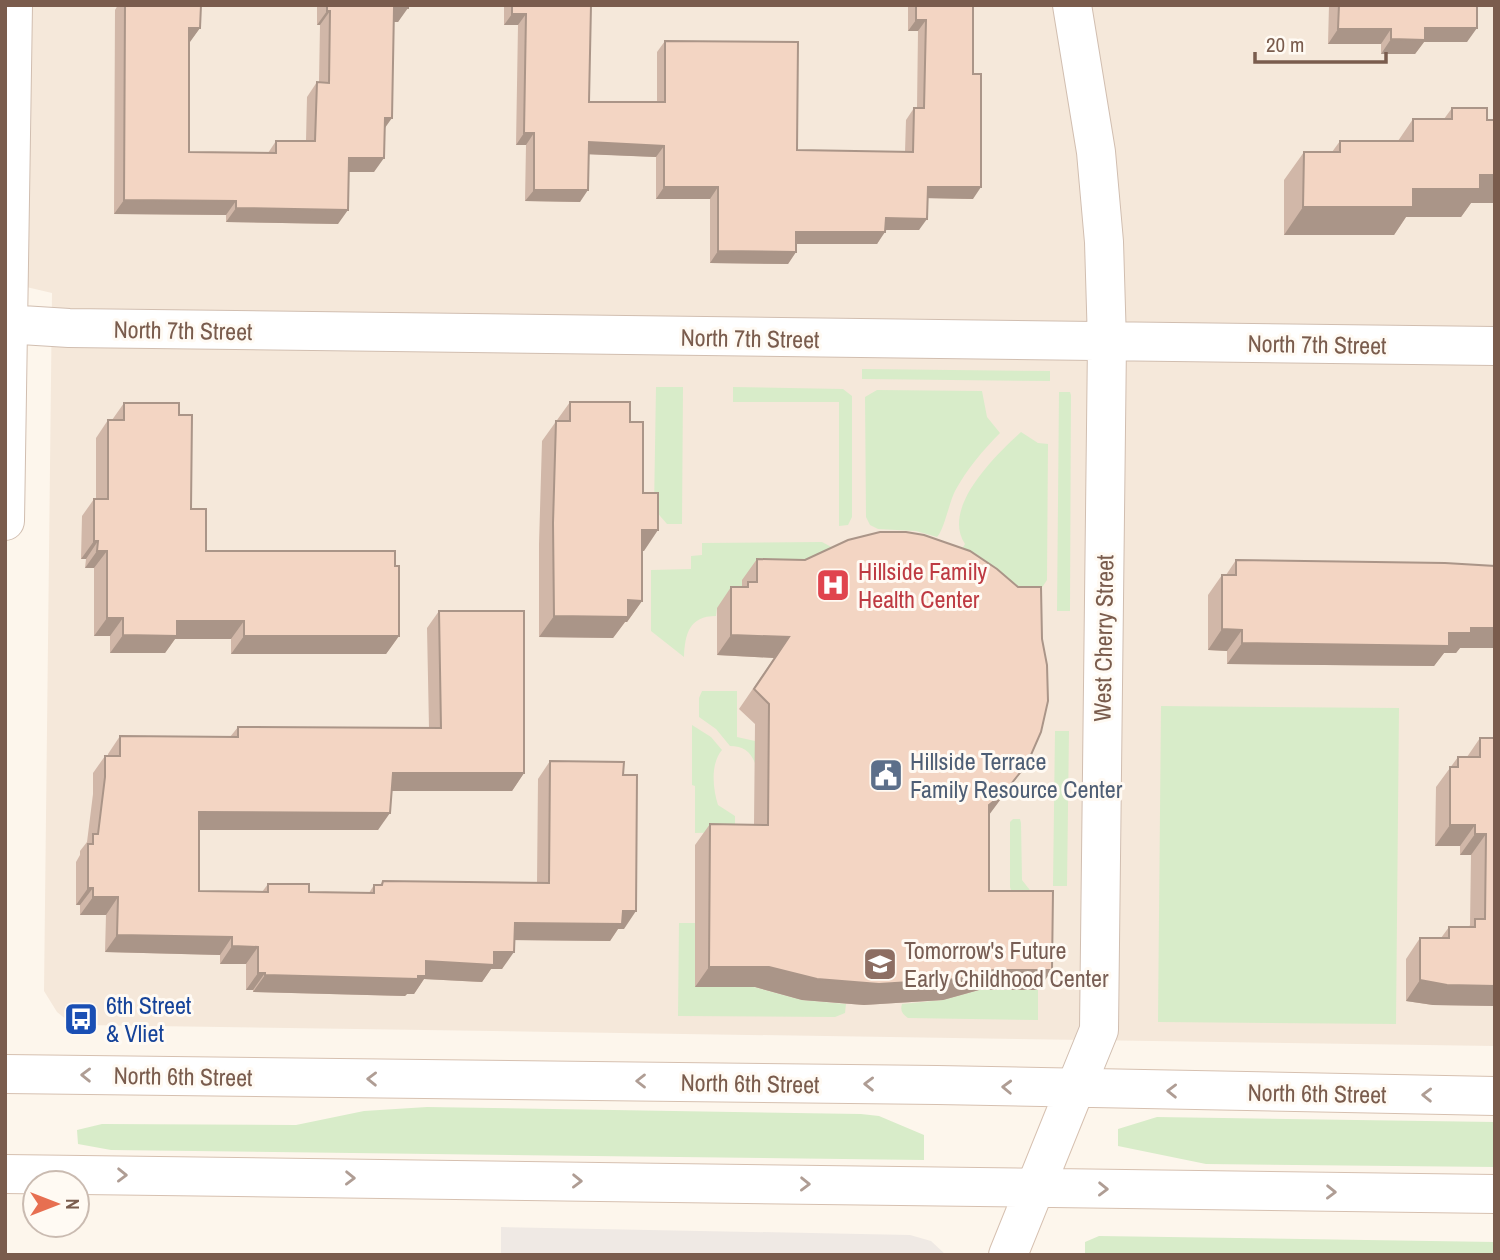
<svg xmlns="http://www.w3.org/2000/svg" width="1500" height="1260" font-family="'Archivo Narrow',sans-serif">
<style>
.residential{fill:#f5e8da}
.industrial{fill:#efe9e4}
.green{fill:#d8ecc9}
.lines{fill:none;stroke-linecap:round;stroke-linejoin:round}
.street-casing{stroke:#d1beb0;stroke-width:40}
.secondary-casing{stroke:#d6c0b0;stroke-width:40}
.street{stroke:#fff;stroke-width:38}
.secondary{stroke:#fff;stroke-width:38}
.wall{fill:#d1b7a8}
.shaded-wall{fill:#aa9588}
.building{fill:#f3d5c3;stroke:#aa9588;stroke-width:2}
.oneway{stroke:#af9d94}
.labels{text-anchor:middle;dominant-baseline:central;stroke-width:6;stroke-linejoin:round;paint-order:stroke}
.street-label{font-size:24px;fill:#7a5c4d;stroke:#fffaf3}
.health-label{font-size:24px;fill:#be3a42;stroke:#fffaf3;text-anchor:start}
.service-label{font-size:24px;fill:#4e5e75;stroke:#fffaf3;text-anchor:start}
.education-label{font-size:24px;fill:#785e54;stroke:#fffaf3;text-anchor:start}
.transit-label{font-size:24px;fill:#164399;stroke:#fffaf3;text-anchor:start}
</style>
<rect width="100%" height="100%" fill="#fdf6ec"/>
<!-- residential -->
<path class="residential" d="M5,5h1490v1041l-1413,-21 -15,-5 -10,-8 -13,-21 8,-698 -47,-11z"/>
<!-- industrial -->
<path class="industrial" d="M501,1227l409,8 21,6 15,14h-445z"/>
<!-- green -->
<path class="green" d="M862,369l188,2v10l-188,-2z
M656,387h27l-1,137h-15l-13,-15z
M733,387l110,2 9,7v121l-4,8 -9,1v-124h-106z
M877,390l105,1 5,26 13,16c-17,17 -33,36 -45,58 -6,12 -11,39 -18,46l-21,-6 -38,-2 -8,-4 -4,-8 -1,-120z
M1059,392h11l1,3 -1,216h-13z
M1021,432l17,11 10,1 -1,136 -8,12 -14,3 -63,-46 3,-5c-24,-36 30,-88 56,-112z
M822,542l15,8 -95,53 -25,5 -1,8c-27,0 -31,18 -32,41l-33,-26v-61l40,-1v-13l11,-1v-12z
M702,691h35v46l18,4v22c-5,-12 -12,-17 -25,-17l-14,-17 -17,-12v-19z
M1161,706l238,2 -3,316 -238,-2z
M692,725l19,12 11,13c-12,14 -9,39 -4,55l17,11v16l-40,1v-47l-3,-1z
M1055,731h14l-2,155h-14z
M1013,819h7l1,4 1,57 11,14 -21,-1 -2,-6v-65z
M679,923h16v64l55,-1 52,14 44,4 -1,9 -10,4 -157,-1z
M979,990h59v30l-130,-2c-6,-4 -8,-8 -6,-14l41,-4z
M427,1107l434,7 18,2 45,19v25l-813,-10 -33,-6 -1,-14 25,-6 194,1 68,-14z
M1157,1117l338,5v45l-289,-3 -88,-18v-17z
M1099,1236l396,6v13h-410v-13z"/>
<g class="lines">
<!-- street casing -->
<g class="street-casing">
<path id="street" d="M1072,5l24,147 8,90 3,100 -8,688 -24,59
M5,324l64,4 1426,18
M5,521l8,-516"/>
</g>
<!-- secondary casing -->
<g class="secondary-casing">
<path id="secondary" d="M5,1074l932,11 558,11
M5,1174l1490,20
M1008,1255l67,-166"/>
</g>
<!-- street -->
<use href="#street" class="street"/>
<!-- secondary -->
<use href="#secondary" class="secondary"/>
</g>
<!-- wall -->
<path class="wall" d="M118,5h7l75,23 -11,14v110l79,1 8,-12h30l1,-44 10,-15h2l1,-57h-3v-20h91l-10,17h-4l-9,107 -11,43h-25l-11,52 -112,-2v-7l-112,-1 1,-204z
M504,5h87l-2,97h68v-50l8,-11 132,109 108,2 1,-32 8,-12h3l1,-77h-10v-26h65v194l-45,-1 -9,32h-34l-8,14h-81v8l-8,12 -78,-1v-64h-54v-42l-67,-3 -9,48 -55,-1 1,-56h-10l2,-120h-14z
M1329,5h148l-10,37h-43l-9,12h-34v-10h-53z
M1452,108l35,12 8,83h-24l-10,14h-55l-12,18h-110v-55l20,-28h28l8,-11h58l15,-22h31z
M570,402l60,20 14,129h-2v50l-15,21h-2l-12,16 -74,-1v-93l3,-103z
M124,403l55,12 12,94 15,42 189,15 4,70 -13,18h-155v-15h-56l-10,14h-55v-17h-16v-68h-9l1,-9h-5l1,-43 12,-17h2v-61l12,-18h4z
M757,559l255,225 -23,30v77l49,99h-59l-36,10 -79,5 -62,-5 -47,-13h-60v-142l15,-21 44,1 1,-101 -16,-15 35,-51 -57,-3v-47l14,-21h11v-7z
M1236,560l259,88h-35l-4,5h-12l-10,13 -207,-2v-13l-19,-1v-55l14,-20h4z
M439,611l85,162 -12,18h-120l-14,39h-179v61l63,1 6,-8 41,8 60,1 5,-8h6l3,-4 154,2 1,-104 12,-18 73,14 1,154h-6l-8,12 -96,-1 -12,29h-11l-9,13 -58,-3 -10,15h-7l-2,2 -152,-4v-2h-7v-26h-26v-9l-115,-3 1,-37h-26v-10h-4v-43l4,-7v-4l7,-9 6,-48v-21l12,-17h3v-2l12,-18 110,1 8,-10 191,1 -2,-100z
M1480,738h15v268l-62,-1 -27,-4v-42l14,-21h21l8,-11h20l1,-2 1,-70h-11v-9h-25l1,-59 22,-30h9z"/>
<!-- shaded-wall -->
<path class="shaded-wall" d="M394,8h14l-10,14h-14z
M327,11h3l-10,14h-3z
M512,14h14l-8,11h-14z
M916,20h10l-8,11h-10z
M189,28h11l-10,14h-11z
M1425,28h52l-10,14h-43l-9,12h-34l10,-15z
M1338,29h53l-10,15h-53z
M385,118h7l-10,14z
M524,133h10l-8,12h-10z
M589,142l75,4 -8,11 -75,-3z
M349,158h35l-10,14h-35z
M1480,175h15v28h-24l-10,14h-55l-12,18h-110l19,-28 110,-18z
M664,187h54l-8,12h-54z
M928,187h53l-8,12 -53,-1z
M534,190h54l-8,12 -55,-1z
M124,200l112,1 -10,14 -112,-1z
M236,208l112,2 -10,14 -112,-2z
M886,218l41,1 -8,11h-41z
M796,232h89l-8,12h-89z
M718,251l78,1 -8,12 -78,-1z
M642,530h16l-14,21h-17z
M94,541h4l-12,18h-5z
M97,551h10l-13,17h-9z
M628,600l14,1 -15,21h-2l-12,16 -74,-1 15,-21z
M107,618h16l-13,18h-16z
M177,621h67l-13,18h-56l-10,14h-55l13,-18z
M1471,628h24v20h-35l-4,5h-12l-10,13 -207,-2 15,-21 207,-10z
M1222,629l20,1 -15,21 -19,-1z
M731,635l58,2 -15,21 -57,-3z
M244,636h155l-13,18h-155z
M1027,764l-15,20 -23,31v-10z
M393,773h131l-12,18h-131z
M199,812l191,1 -12,17h-191z
M1450,825h25l-15,21h-25z
M1475,834h11l-15,21h-11z
M88,888h5l-13,17h-4z
M93,897h25l-12,18h-26z
M623,911h13l-12,18h-6l-8,12 -108,-1 13,-17z
M117,935l115,2 -12,18 -115,-3z
M232,946l26,1 -12,17h-26z
M494,952h20l-12,17h-11l-9,13 -58,-3 -10,15h-7l-2,2 -152,-4 12,-17 161,-14z
M709,967h60l283,3 -14,20h-59l-36,10 -79,5 -62,-5 -47,-13h-60z
M258,973h7l-12,17h-7z
M1420,980l75,6v20l-62,-1 -27,-4z"/>
<!-- building -->
<path class="building" d="M125,5h76l-1,23h-11v124l87,1v-12h39l2,-59 12,1 1,-72h-3v-6h81v3h-14l-2,110h-7l-1,40h-35l-1,52 -112,-2v-7l-112,-1z
M512,5h79l-2,97h76v-61l133,1 -1,108 116,2 1,-44h10l2,-88h-10v-15h57v69h8v113h-53l-1,32 -41,-1 -1,14h-89v20l-78,-1v-64h-54v-41l-75,-4 -1,48h-54v-57h-10l2,-119h-14z
M1339,5h138v23h-52v12l-34,-1v-10h-53z
M1452,108h35v12h8v55h-15v14h-67v18h-110l1,-55h36v-11h73v-22h39z
M570,402h60v20h13v71h15v37h-16v71l-14,-1v17l-74,-1 -1,-93 3,-102h14z
M124,403h55v12h13l-1,94h15v42h189v15h4v70h-155v-15h-67v15l-54,-1v-17h-16v-67h-10l1,-10h-4v-42h14v-79h16z
M880,532h26l18,3 46,16 27,18 21,18h23l1,52 5,26 1,36 -7,31 -14,32 -24,30 -14,11v86h64l-1,79h-59l-35,9 -79,5 -62,-5 -48,-12h-60l1,-143 58,1 1,-121 -15,-15 35,-52 -58,-2v-48h17v-5h9v-23l48,1 43,-20z
M1236,560l209,3 50,3v62h-24v5h-22v13l-207,-3v-13l-20,-1v-54h14z
M439,611h85v162h-131l-3,40 -191,-1v79l69,1v-8h41v8l65,1v-8h8l1,-4 166,2 1,-122 74,1 -1,13h14l-1,136h-13l-1,13 -107,-1 -1,29h-20v13l-68,-4v15h-8v3l-153,-4v-2h-7v-26l-26,-1v-9l-115,-2 1,-38h-25v-9h-5v-44h5v-10h5l7,-57v-21h15v-20l118,1v-10l203,1z
M1480,738h15v248l-48,-1 -27,-5v-42h29v-11h26v-8h10l1,-85h-11v-9h-25v-58h8v-10h22z"/>
<!-- one-way arrows -->
<defs><path id="oneway-chevron" d="M-2-3.5L2.5 0L-2 3.5" fill="none" stroke-width="1.6" stroke-linecap="round" stroke-linejoin="round" transform="scale(1.75)"/></defs>
<g class="oneway">
<use href="#oneway-chevron" transform="translate(86 1075) rotate(-179)"/>
<use href="#oneway-chevron" transform="translate(372 1079) rotate(-179)"/>
<use href="#oneway-chevron" transform="translate(641 1081) rotate(-180)"/>
<use href="#oneway-chevron" transform="translate(869 1084) rotate(-179)"/>
<use href="#oneway-chevron" transform="translate(1007 1087) rotate(-178)"/>
<use href="#oneway-chevron" transform="translate(1172 1091) rotate(-179)"/>
<use href="#oneway-chevron" transform="translate(1427 1095) rotate(-179)"/>
<use href="#oneway-chevron" transform="translate(122 1175) rotate(1)"/>
<use href="#oneway-chevron" transform="translate(350 1178) rotate(1)"/>
<use href="#oneway-chevron" transform="translate(577 1181) rotate(1)"/>
<use href="#oneway-chevron" transform="translate(805 1184) rotate(1)"/>
<use href="#oneway-chevron" transform="translate(1103 1189) rotate(1)"/>
<use href="#oneway-chevron" transform="translate(1331 1192) rotate(1)"/>
</g>
<!-- icons -->
<defs>
<g id="hospital-square" transform="scale(1.75)"><rect x="-9" y="-9" width="18" height="18" rx="4" fill="#e0444e" stroke="#fffaf3"/><path d="M-5-5h3v3.5h4V-5h3V5h-3V1.5h-4V5h-3Z" fill="#fff"/></g>
<g id="civic-square" transform="scale(1.75)"><rect x="-9" y="-9" width="18" height="18" rx="4" fill="#5c6f8a" stroke="#fffaf3"/><path d="M-.6-6.5H3V-4.5H.6V-3L4-1V1h2V6H-6V1h2V-1L-.6-3ZM-1.2 2.5V6h2.4V2.5Z" fill="#fff"/></g>
<g id="school-square" transform="scale(1.75)"><rect x="-9" y="-9" width="18" height="18" rx="4" fill="#8d6e63" stroke="#fffaf3"/><path d="M0-5L7-2L0 1L-7-2ZM-4 1L0 2.5L4 1V4Q0 6-4 4Z" fill="#fff"/></g>
<g id="bus-square" transform="scale(1.75)"><rect x="-9" y="-9" width="18" height="18" rx="4" fill="#1a4fb4" stroke="#fffaf3"/><path d="M-5-6H5V4H4V6H2V4H-2V6H-4V4H-5ZM-3.5-4V0h7V-4ZM-3.5 1.2v1.5H-2V1.2ZM2 1.2v1.5H3.5V1.2Z" fill="#fff"/></g>
</defs>
<g fill-rule="evenodd">
<use href="#hospital-square" x="833" y="585"/>
<use href="#civic-square" x="886" y="775"/>
<use href="#school-square" x="880" y="964"/>
<use href="#bus-square" x="81" y="1019"/>
</g>
<g class="labels">
<!-- street labels -->
<g class="street-label">
<text transform="translate(183 330) rotate(1)">North 7th Street</text>
<text transform="translate(750 338) rotate(1)">North 7th Street</text>
<text transform="translate(1317 344) rotate(1)">North 7th Street</text>
<text transform="translate(1103 638) rotate(-89)">West Cherry Street</text>
<text transform="translate(183 1076) rotate(1)">North 6th Street</text>
<text transform="translate(750 1083) rotate(1)">North 6th Street</text>
<text transform="translate(1317 1093) rotate(1)">North 6th Street</text>
</g>
<!-- health labels -->
<g class="health-label">
<text x="858" y="571">Hillside Family<tspan x="858" dy="28">Health Center</tspan></text>
</g>
<!-- service labels -->
<g class="service-label">
<text x="910" y="761">Hillside Terrace<tspan x="910" dy="28">Family Resource Center</tspan></text>
</g>
<!-- education labels -->
<g class="education-label">
<text x="904" y="950">Tomorrow's Future<tspan x="904" dy="28">Early Childhood Center</tspan></text>
</g>
<!-- transit labels -->
<g class="transit-label">
<text x="106" y="1005">6th Street<tspan x="106" dy="28">&amp; Vliet</tspan></text>
</g>
</g>
<!-- border -->
<rect width="1500" height="1260" fill="none" stroke="#7a5c4d" stroke-width="14"/>
<!-- north arrow -->
<g transform="translate(56 1204) rotate(90)"><circle r="33" fill="#fffaf3" stroke="#cabbb1" stroke-width="2"/>
<path d="M0-5L12 26L0 18L-12 26Z" fill="#e76f51"/>
<text y="-10" font-size="19" font-weight="bold" text-anchor="middle" fill="#7a5c4d">N</text>
</g>
<!-- scale -->
<path d="M1255 52v10h131v-10" fill="none" stroke="#7a5c4d" stroke-width="3.5"/>
<text x="1266" y="52" font-size="21" fill="#7a5c4d" stroke="#fffaf3" stroke-width="5" paint-order="stroke">20 m</text>
</svg>
